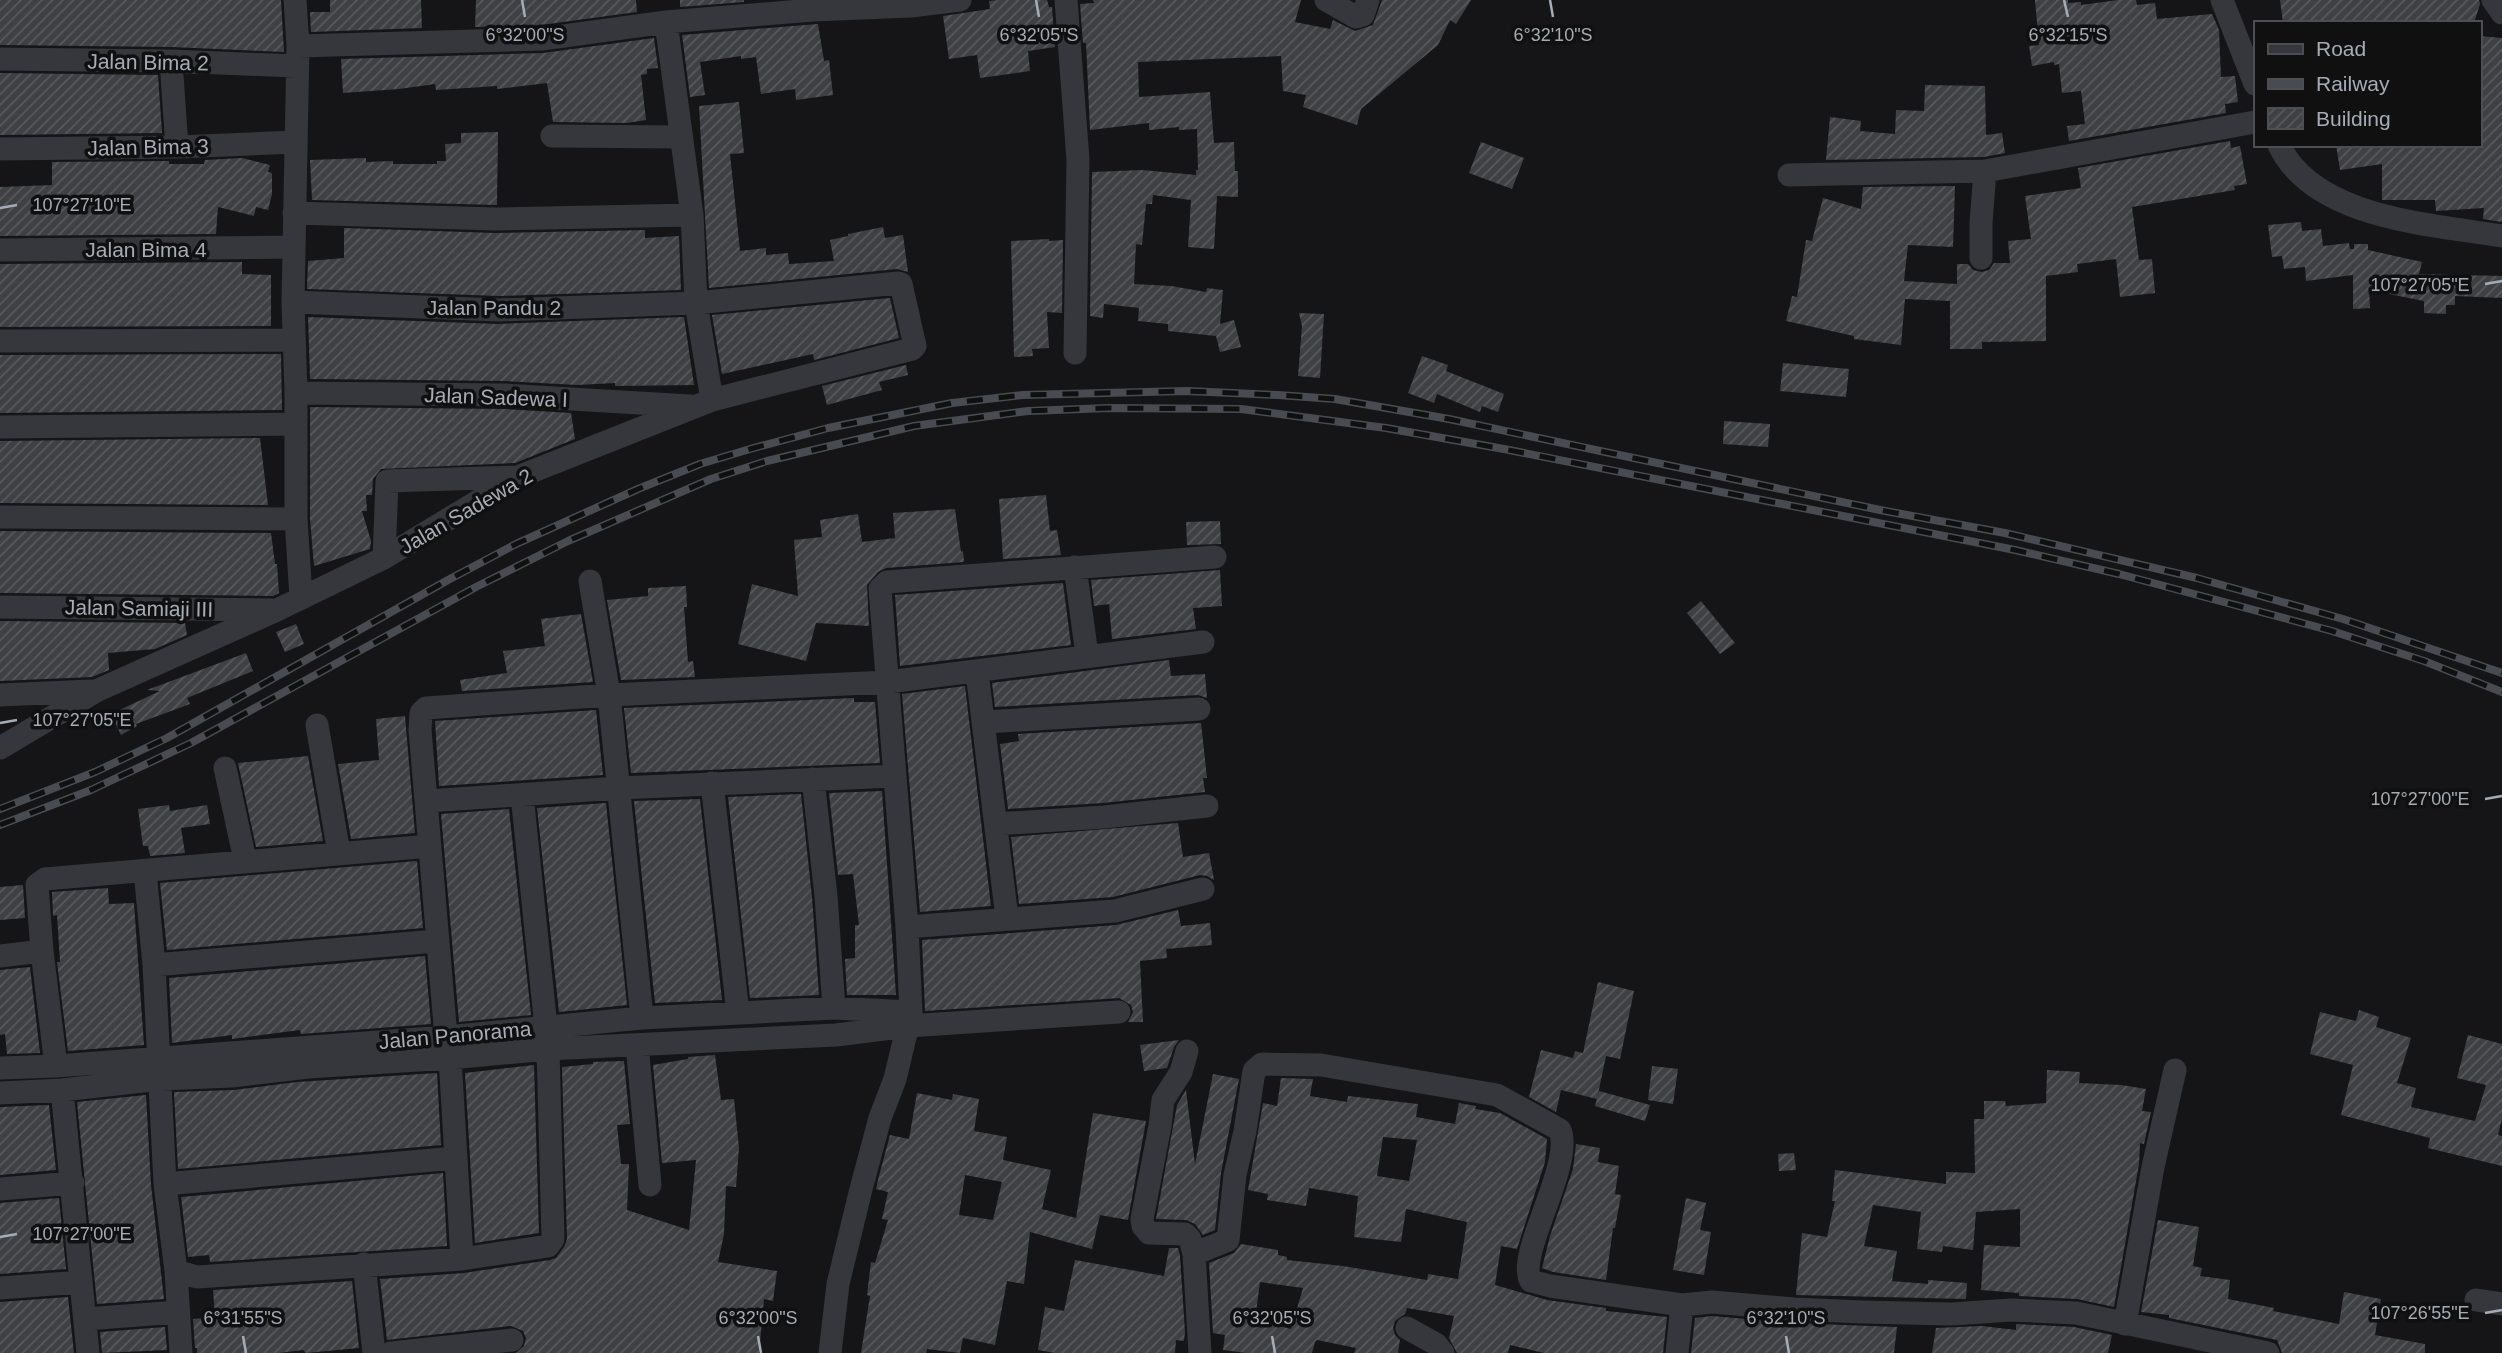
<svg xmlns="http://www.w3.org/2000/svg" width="2502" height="1353" font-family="Helvetica,sans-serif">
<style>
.building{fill:url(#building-hatch);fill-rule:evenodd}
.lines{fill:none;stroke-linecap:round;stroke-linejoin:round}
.minor{stroke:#35373c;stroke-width:23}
.rail-casing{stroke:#484b51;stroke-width:8}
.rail{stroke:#101011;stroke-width:5;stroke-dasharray:16;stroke-linecap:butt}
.ticks{fill:none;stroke:#a6acb7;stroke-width:2.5}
.labels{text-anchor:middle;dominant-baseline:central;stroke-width:7;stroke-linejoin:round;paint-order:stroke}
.street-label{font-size:21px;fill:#a6acb7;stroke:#101011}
.ticks-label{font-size:18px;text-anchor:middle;fill:#a6acb7;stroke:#101011;stroke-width:7;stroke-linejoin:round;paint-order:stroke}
</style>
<defs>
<pattern id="building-hatch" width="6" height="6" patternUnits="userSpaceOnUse" patternTransform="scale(1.75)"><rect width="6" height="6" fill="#3e4044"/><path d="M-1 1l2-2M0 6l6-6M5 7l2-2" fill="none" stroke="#57595d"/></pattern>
</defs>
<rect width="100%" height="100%" fill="#151517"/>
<!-- building -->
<path class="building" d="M0,0h281l3,52 -112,-5 -172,-2z
M330,0h91l1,28 -111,4 -1,-20h20z
M476,0h160l1,12 -96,13 -66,2z
M680,0h64v2l-64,5z
M998,0h49l2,7h3l3,40 -27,4 2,20 -50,7 -3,-23 -28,4 -6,-43 47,-7 -1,-8z
M1093,0h208l-6,22 35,7 3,-9 22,11 18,-6 9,-25h89l-15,24 -6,-4 -12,25 -77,64 -4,16 -54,-18 3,-12 -23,-4 -2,-35 -143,6 1,35 71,-5 4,51 20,-1 1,29h3v26l-21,-1 -3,53 -26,-2 3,-47 -38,-5 -1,9h-6l-4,41 -6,-1 -2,40 37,2 35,6 1,-4 16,2 -3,34 14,-4 7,27 -21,5 -4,-16 -48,-5v-7l-30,-3 1,-13 -35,-4 -1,14 -13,-2 2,-144 50,-2 54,5v-5h2l-1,-41 -18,1v-3l-30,3v-7l-59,7 -4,-87h-3l-3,-39 14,-1z
M2035,0h33v3l13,-1v3l37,-5h18l1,5 18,-2 2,16 55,-5 7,16 2,47 14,-1 3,26 -13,2 1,9 -157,28 -2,-15 18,-2 -4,-33 -19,2 -3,-29 -5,1v-3l-22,4 -3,-20 10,-1z
M2280,0h199l1,4 -6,19h-191z
M818,24l6,37 5,-1 4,35 -37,5 -1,-11 -34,5 -5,-37 -15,2v-3l-41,6 5,33 -15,2 -8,-62z
M2479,36l23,2v184l-19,-3 1,-11 -48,3 -1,-11h-53v-36l-42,6 -4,-25h143z
M654,38l4,30 -11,1v5l-6,1 5,45 -20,3 -73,-1 -6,-39 -50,6v-3l-61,4 -1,-6 -36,5 -56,4 -2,-34 202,-6z
M0,73l158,2 4,58 -162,2z
M1925,85l60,1 1,49 16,-2 3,20 -21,4 -158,3 4,-43 31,4 -1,10 35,3 1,-24 28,1z
M739,102l5,51 -14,1 10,97 26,-3v7l22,-2 1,11 45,-3 -4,-21 18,-4v-2l35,-7 2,11 18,-3 5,37 -11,-3 -188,19 -10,-182z
M498,132l-1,73 -185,-5 -2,-40 56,-2v4l27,-1v3h44v-3h9l-1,-17 16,-1v-10z
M2230,141l1,7 9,-2 7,38 -13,2 1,4 -103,17 7,53 13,-1 3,34 -35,4 -4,-38 -39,5 1,8 -32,4v65l-64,1v7h-32v-48l-45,-2 -4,46 -47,-6v-3l-68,-15 6,-25 5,1 9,-57 6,1 11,-43 38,11 2,-22 92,-1 -2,61 -45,-2 -4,36 53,3v-20h11l5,6 9,2 7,-2 5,-7h16l-2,-22 23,-2 -6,-43 56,-8 -3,-20z
M1481,142l43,16 -12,31 -43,-16z
M242,158l28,7 -2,7 4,1v21l-4,16 -12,-3 -2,9 -36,-9 -2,27 -216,2v-49l52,-2v-23l117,-1v3h35l1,-4z
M2301,222l1,9 19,-2 2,17 26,-3 1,6h4v-5h14v6l54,12 -3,12 83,2v22l-47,-2v9h-9v9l-22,-1v-12l-55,-11 1,18 -17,1v-34l-47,6 -1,-14 -21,2 -2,-13 -10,1 -4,-32z
M344,228l151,5 150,-3v8l34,-2 2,54 -182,6 -192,-7 1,-28 36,-3z
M1049,239v2l14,-1 -1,73 -15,-1 2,36 -17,1 1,7 -19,1 -3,-116z
M242,262v12l29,1v51l-271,1v-63z
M890,298l9,40 -85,22 -1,-6 -91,20 -10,-59z
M1299,313l25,1 -4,64 -22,-2 4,-50z
M308,317l190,7 186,-7 10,68 -79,1v-3l-38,2 -72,-4 -195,-2z
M281,354l1,56 -282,3v-58z
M1422,356l26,9 -2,6 58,23 -6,18 -16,-6 -2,6 -43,-18 -3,9 -26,-10z
M1783,363l66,6 -3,28 -66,-6z
M906,365l2,10 -29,7 3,8 -55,15 -5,-19z
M310,407l195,2 66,4 4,26 -60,24 -134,6 -8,10 -1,16h-6l1,16h-5l9,30 -1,8 -56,17 -4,-47z
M1724,421l46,3 -2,23 -45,-3z
M260,438l8,67 -268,-2v-62z
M1046,495l4,36 7,-1 4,25 -58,4 -4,-60z
M955,509l6,43 2,-1 1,11 -78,6 -8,4 -11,13 2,41 -53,-3 -10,38 -68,-17 14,-60 46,12 -4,-56 28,-3 -2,-17 38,-6 4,28 33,-4 -2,-25z
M1220,521l1,23 -34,1 -1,-23z
M0,531l271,2 4,31h2l2,29 -6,3 -273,-3z
M1220,570l2,36 -29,2 3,21 -84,10 -3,-35 -15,2 -3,-26z
M1063,583l8,62 -171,21 -5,-71z
M686,586l1,21h-3l4,55 5,-1 2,16 -74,3 -14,-80 41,-4v-8z
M1701,601l34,42 -15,11 -33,-41z
M581,614l12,68 -131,9 -2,-11 47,-7 -4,-22 42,-5 -4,-27z
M0,621l185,2 2,12 -32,14 -47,4 1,17 -17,7 -92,4z
M296,624l8,20 -19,8 -9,-20z
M246,653l7,18 -66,27 3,6 -54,20 1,2 -16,9 -10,-21 49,-23 -13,-1z
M1169,660l2,16 34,-2 2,24 -9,-3 -203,12 -3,-24z
M965,686l26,220 -71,6 -18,-218z
M854,698v4h21l5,61 -249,10 -7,-65z
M596,710l7,65 -164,11 -4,-65z
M405,716l10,117 -64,6 -13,-75 41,-4 -3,-41z
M1201,723l6,55h-4l2,14 -102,11 -95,6 -8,-65 19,-3 -1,-7z
M308,756l15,85 -67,6 -18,-84z
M882,791l14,204h-49l-2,-36 10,-1v-33h4l-6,-51 -15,1 -9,-82z
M801,794l11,103 7,98 -69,3 -22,-201z
M700,799l22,201 -67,3 -21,-202z
M606,803l21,202 -68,7 -22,-204z
M169,805l1,6 37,-6 3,19 -29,4 4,25 -35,3 -2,-10h-5l-5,-37z
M509,809l22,206 -72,7 -18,-208z
M1178,823l5,34 26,-4 5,27 -7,-4 -7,-1 -87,22 -94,7 -8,-67z
M417,861l6,67 -256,22 -7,-67z
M23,885l2,33 -25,2v-33z
M108,888l1,16 25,-1 10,142 -76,6 -11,-89h3l-3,-47 -4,1 -1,-24z
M1178,910l3,16 29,-3 2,22 -46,4 1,9 -27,3 3,61h-15l5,-10 -2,-7 -12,-7 -194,13 -3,-71 194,-15z
M425,956l6,68 -130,10 -1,-4 -68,9v-4l-60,8 -3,-65z
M30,967l10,86 -33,1 -2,-20 -5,1v-65z
M1598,982l36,9 -14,68 -14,-3 -9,43 -36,-9 -5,22 -27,-15 12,-47 32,8 2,-7 8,2z
M2359,1010l20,7 -3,10 35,11 -14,45 19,5 -5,19 64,14 11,-36 -29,-7 11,-43 34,9v75l-4,16 4,1v30l-74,-18 2,-10 -89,-23 12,-50 -43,-11 10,-42 36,9z
M1179,1040l-5,7 -7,21 -23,3 -4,-26z
M715,1055l6,45 13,-1 5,49 -3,39 -10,-1 -2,48 -6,28 59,9 -4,30 -9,-2 -5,54h-243l8,-7 2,-8 -3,-7 -12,-5 -124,14 -7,-61 84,-6 86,-13 6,-2 8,-11 3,-8 -5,-172 31,-3v-2l31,-1 6,63 -13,1 4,39h8l-2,46 62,20 7,-70 -34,3 -9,-98 35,-6v-2z
M534,1065l5,168 -64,10 -10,-170z
M1652,1066l26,3 -5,35 -25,-4z
M2047,1070l33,2 -1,11 42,2 25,4 -4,22 9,1 -7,32 -4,-1 -1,21 -25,143 -37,-8 -58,-3v-3l-38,-3 3,-45 36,2v-38l-44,3 -3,38 -30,-4 -1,6 -25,-3 4,-37 -48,-7 -9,41 33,5 -5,30 36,3v-4l39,3 -1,16 -170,-4 6,-62 25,4 8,-36h-3l3,-31 111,14v-12l29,1 -1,-54h10v-18h21l1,5 40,-3z
M437,1073l4,72 -263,24 -4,-77 59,-2 64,-8z
M1213,1074l26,5 -18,94 -6,57 -12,5 -8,-11 -9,-4 -30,-1 21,-114 9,-15 9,74z
M1281,1078l32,1 -3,17 37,6 1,-6 70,8 -2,13 39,7 4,-21 17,3 -1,3 25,4 47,26 -2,23 -28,87 -16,-3 -6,39 52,15 59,8v3l61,6 -4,36h-119l-34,-8 -2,8h-51l-8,-15 5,-22 -47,-8 -2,6 -10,7 -2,7 2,7 5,5 -2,13h-44l2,-5 -39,-8 -2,2 -3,11h-66l-23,-3 2,-15 -12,-2 -4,-70 25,-10 7,-9 37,6v5l9,2v3l56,6 84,14 1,-6 30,5 9,-57 -61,-13 -5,33 -47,-5 4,-41 -49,-8 -3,18 -39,-6 1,-6 -20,-4 15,-87 14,3zM1383,1137l34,3 -8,41 -32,-5zM1260,1282l43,6 -12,41 -36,-9z
M1599,1091l51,14 -5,16 -50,-15z
M917,1093l35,7 1,-6 26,5 -5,32 33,6 -4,23 48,10 -9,39 34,9 17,-105 53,8 -18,99 -28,-5 -8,34 -62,-17 -6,52 -17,-3 -12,64 -32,-7 -3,15 -33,-4 -1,4h-65l9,-57 -3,-1 4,-33 4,1 13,-43 -6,-1 6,-27 -12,-3 3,-13 11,-41 19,4zM965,1175l37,7 -9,38 -34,-5z
M146,1095l5,90 13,114 -67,5 -20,-202z
M49,1105l7,65 -56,5v-68z
M1576,1144l24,4 -2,14 21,4 -4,28 6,1 -6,33h-2l-7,52 -53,-8 -11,-4 8,-32 23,-67z
M1794,1153l2,17 -17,1 -1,-17z
M443,1173l4,73 -237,16 -1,-7 -21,2 -7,-60z
M59,1198l7,71 -66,5v-71z
M1686,1198l20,5 -6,27 11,2 -7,43 -31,-5z
M2158,1220l41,7 -6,39 9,2 -2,8 30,4 -2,19 46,9 -1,3 66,13 5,-32 37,7 -6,36 50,9v9h-143l-5,-13 -108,-22v-3l-28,-3z
M1169,1248h9l2,8 5,76 -1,9 -8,-1 -1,13h-120l-17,-3 7,-43 19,4 11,-51 89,16z
M352,1281l7,67 -53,5 -3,-3 -24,3h-82v-5h-2l-2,-29 22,-2 -2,-27z
M68,1297l6,56h-74v-51z
M1712,1316l81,7 104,4 -3,26h-203l4,-35z
M2016,1324l58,3 38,8 -4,18h-176l4,-25 46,-2 34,4z
M165,1327l2,23 -65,3 -2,-21z"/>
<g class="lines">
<!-- minor -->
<path class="minor" d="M295,0l3,46 -5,256 3,91v126l5,79
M1066,0l12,160 -3,193
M1326,0l30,17 7,-2 5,-15
M2222,0l33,84
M2493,0l9,13
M666,22l26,193 4,88 16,97
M298,46l244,-7 124,-17 147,-12 98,-4 49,-6
M0,59l171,2 125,5
M171,61l6,86
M552,136l129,1
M2279,145c35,74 152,79 223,91
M0,149l177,-2 119,-5
M1789,175l196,-4
M294,213l201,6 197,-4
M0,250l293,-3
M1981,258v-35l4,-52 270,-49
M0,341l293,-1
M296,393l209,2 185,11
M0,427l295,-3
M0,517l296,2
M384,558l3,-77 130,-4
M1075,567l12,88
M590,581l19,114 33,323
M0,607l271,3
M977,672l30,246
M0,695l91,-4
M985,722l214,-13
M317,725l22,128
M0,748l96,-57 181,-81 107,-52 134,-81 194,-77 200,-51 3,-3 -14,-62 -3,-1 -202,20 -197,7 -206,-8
M225,768l20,92
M813,779l13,117 8,112
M712,783l26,230
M522,795l24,232
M427,801l192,-13 276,-12
M996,824l108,-7 103,-11
M145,871l9,94 11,219 11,87 5,82
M907,927l208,-16 88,-22
M0,956l42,-5
M154,965l282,-24
M446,1037l-26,-307 1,-17 5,-5 183,-13 279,-13 315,-40
M637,1045l13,140
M1187,1051l-6,21 -18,28 -3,26 -18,93 1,7 6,7 36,1 5,5 4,15 6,99
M450,1058l12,201
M56,1066l-14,-115 -5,-66 8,-6 385,-33
M0,1068l56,-2 390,-29 196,-19 192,-10 77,4
M62,1090l26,263
M0,1093l62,-3 99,-11 71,-3 76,-9 142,-9 98,-9 288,-14 72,-9 211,-14
M165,1184l290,-26
M0,1189l73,-6
M1194,1254l34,-14 7,-65 10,-44 9,-60 8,-7 59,1 176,30 63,35c14,35 -45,126 -29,151l19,5 132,19 30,-3 82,7 68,3 90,2 59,-4 65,3 192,40
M364,1264l10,89
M176,1271l21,6 265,-18 86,-13 5,-7 -5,-190
M0,1288l81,-6
M2476,1300l26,4
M86,1319l92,-7
M2125,1324l28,-157 22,-97
M1407,1328l29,16 7,9
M391,1353l121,-13
M830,1353l8,-69 23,-95 19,-71 15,-39 16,-67 -4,-85 -27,-338 7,-7 328,-25
M1677,1353l5,-48"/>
<!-- rail casing -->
<g class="rail-casing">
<path id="rail" d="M0,809l95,-37 72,-34 281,-158 68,-36 122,-55 62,-25 50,-15 78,-21 124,-25 71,-8 164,-4 91,4 57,4 114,20 431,91 125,23 192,45 146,41 159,54
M0,825l91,-35 100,-47 285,-156 92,-46 143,-62 56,-18 147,-35 114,-15 81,-3 132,1 145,19 118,21 511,101 104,24 213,57 92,30 78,31"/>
</g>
<!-- rail -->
<use href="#rail" class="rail"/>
</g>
<!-- ticks -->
<path class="ticks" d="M522,0l3,17M1036,0l3,17M1550,0l3,17M2064,0l4,17M0,208l17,-3M2485,284l17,-3M0,723l17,-3M2485,799l17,-3M0,1237l17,-3M2485,1313l17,-3M243,1336l3,17M758,1336l3,17M1272,1336l3,17M1786,1336l3,17"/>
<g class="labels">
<!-- street labels -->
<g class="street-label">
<text transform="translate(148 62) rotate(1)">Jalan Bima 2</text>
<text transform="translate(148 147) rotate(-1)">Jalan Bima 3</text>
<text x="146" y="249">Jalan Bima 4</text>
<text x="494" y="307">Jalan Pandu 2</text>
<text transform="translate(496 397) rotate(2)">Jalan Sadewa I</text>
<text transform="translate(466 511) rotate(-30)">Jalan Sadewa 2</text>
<text transform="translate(139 608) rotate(1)">Jalan Samiaji III</text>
<text transform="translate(455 1035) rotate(-5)">Jalan Panorama</text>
</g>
</g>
<g class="ticks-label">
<text x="525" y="41">6°32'00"S</text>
<text x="1039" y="41">6°32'05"S</text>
<text x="1553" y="41">6°32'10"S</text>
<text x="2068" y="41">6°32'15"S</text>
<text x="82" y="211">107°27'10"E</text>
<text x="2420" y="291">107°27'05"E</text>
<text x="82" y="726">107°27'05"E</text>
<text x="2420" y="805">107°27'00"E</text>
<text x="82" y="1240">107°27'00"E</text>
<text x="2420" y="1319">107°26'55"E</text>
<text x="243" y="1324">6°31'55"S</text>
<text x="758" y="1324">6°32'00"S</text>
<text x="1272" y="1324">6°32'05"S</text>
<text x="1786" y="1324">6°32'10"S</text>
</g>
<!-- legend -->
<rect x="2254" y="21" width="228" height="126" fill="#101011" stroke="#4c4e53" stroke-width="2"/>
<rect x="2268" y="44" width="35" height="10" fill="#35373c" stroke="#4c4e53" stroke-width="2"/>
<text x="2316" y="56" font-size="21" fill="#a6acb7">Road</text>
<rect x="2268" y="79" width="35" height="10" fill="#484b51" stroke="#4c4e53" stroke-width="2"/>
<text x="2316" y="91" font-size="21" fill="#a6acb7">Railway</text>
<rect x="2268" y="108" width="35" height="21" fill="url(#building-hatch)" stroke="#4c4e53" stroke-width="2"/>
<text x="2316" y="126" font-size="21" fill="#a6acb7">Building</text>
</svg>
